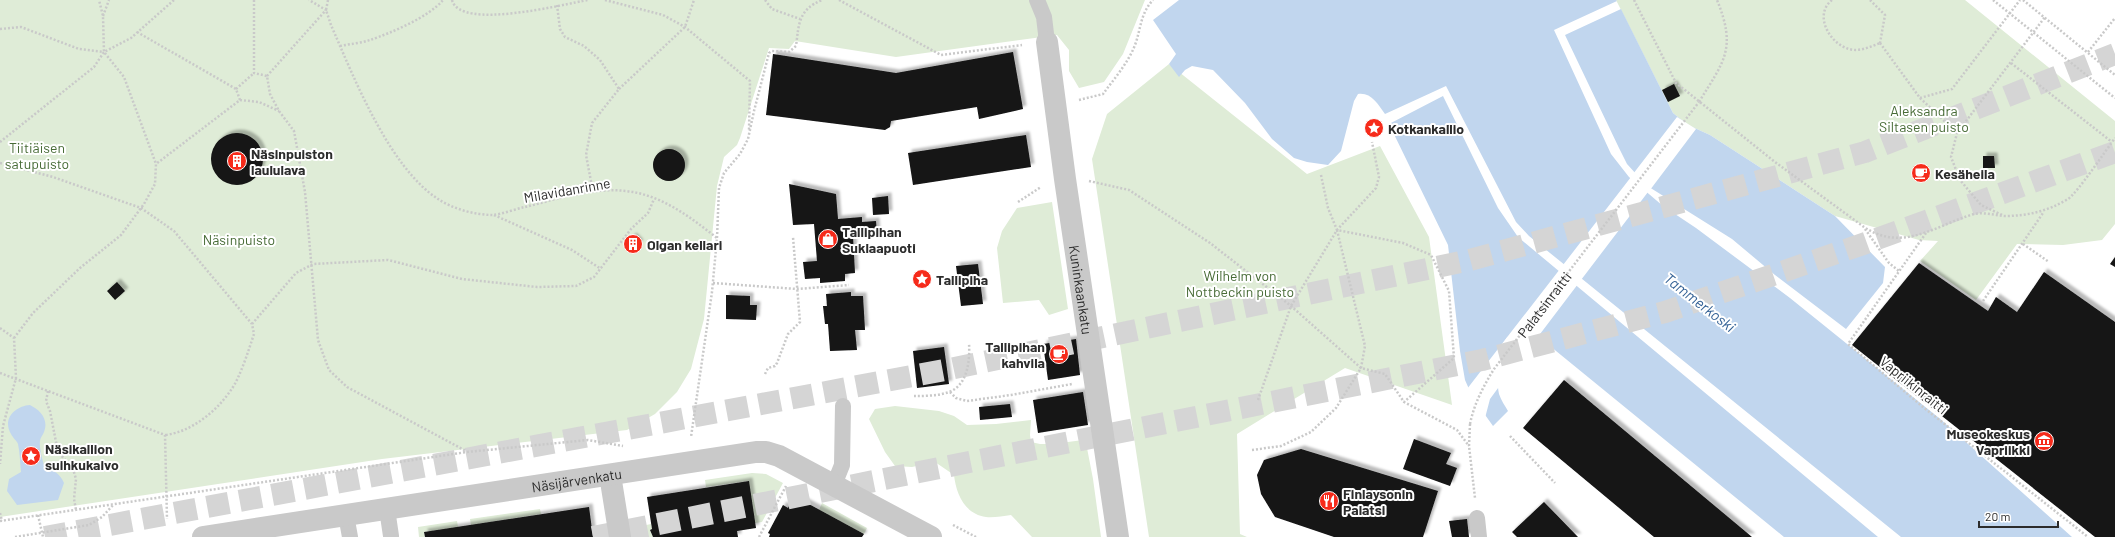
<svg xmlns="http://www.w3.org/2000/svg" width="2115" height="537" font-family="Barlow,sans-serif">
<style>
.green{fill:#dfecd7}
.water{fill:#c1d6ee}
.pier{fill:#fff}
.building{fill:#131313;filter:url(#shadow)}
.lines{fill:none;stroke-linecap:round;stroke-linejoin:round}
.trunk-tunnel{stroke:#d5d5d5;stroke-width:22;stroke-dasharray:22 11;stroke-linecap:butt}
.path{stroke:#c9c9c9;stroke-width:2.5;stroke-dasharray:2 2;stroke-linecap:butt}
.service{stroke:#c9c9c9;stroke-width:16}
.minor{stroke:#c9c9c9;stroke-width:22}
.path-bridge{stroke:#c9c9c9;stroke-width:2.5;stroke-dasharray:2 2;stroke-linecap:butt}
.labels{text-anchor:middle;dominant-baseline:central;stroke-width:4;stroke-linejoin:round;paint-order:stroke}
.park-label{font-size:14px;fill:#476b36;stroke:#fff}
.poi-label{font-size:14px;font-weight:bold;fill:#2c2c2c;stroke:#fff;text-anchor:start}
.street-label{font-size:14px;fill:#2c2c2c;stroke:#fff}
.water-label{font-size:15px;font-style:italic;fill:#336195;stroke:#fff}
</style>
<defs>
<filter id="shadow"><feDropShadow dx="3.5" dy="-3.5" stdDeviation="1" flood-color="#0004"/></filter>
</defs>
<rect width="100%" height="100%" fill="#fff"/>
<!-- green -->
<path class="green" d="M0,0h1145l-22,54 -19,28 -25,6 -10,-17v-21l-12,-15 -161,22 -101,-16 -6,8 -20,-1 -29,90 -3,7 -13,12 -7,29 -13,133 -13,50 -14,23 -22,22 -28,16 -245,29 -382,58z
M1616,0h349l150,121v103l-13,16 -39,5 -46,-1 -41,56 -56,-39 18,-20 -19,-1 -84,-24 -125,-81 -22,-10 -15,-12z
M1169,64l138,110 73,-28 49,91 23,168 -107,-37 -108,66 3,100 7,3h-98l-57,-378 15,-45z
M1052,202l16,107 -19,6 -10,-15 -36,3 -6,-55 5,-17 15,-23z
M895,406l44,5 15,5 13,9 29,-1 35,-4 -1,15 1,7 9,2h13l30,-4 4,8 6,31 8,58h-69l-21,-22c-8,1 -18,3 -25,2 -22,-3 -30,-24 -32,-42l-19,-13 -23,5 -17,-1 -10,-14 -16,-33 6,-10z
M752,473l14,1 17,9 -21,39 -7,1 -7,-42 -42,6 -1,-7z
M822,503l45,25 -3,6 -45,-24z
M540,509l1,5 -70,11 -1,-6z
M457,521l1,6 -34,5 1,5h-6l-1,-10z
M651,524l1,5 -2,1 3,7h-17l-1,-8 2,-2z"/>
<!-- water -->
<path class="water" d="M1179,0h437l1,1 -63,29 57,124 18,23 34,29 33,22 94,70 149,120 133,119h-171l-372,-301 -13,-14 -70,-136 -61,28c-7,-10 -14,-22 -27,-20l-4,7 -13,50 -13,14 -21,-3 -13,-4 -22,-19 -27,-36 -32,-33 -21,-4 -7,4 -6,7 -10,-13 7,-10 -23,-34z
M1621,9l52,104 15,12 22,10 125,81 50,51 -2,16 -37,46 -71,-54 -43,-36 -83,-52 -12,-12 -10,-11 -8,-16 -54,-113z
M1443,96l55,112 20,29 360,300h-94l-250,-204c-8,-1 -17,-3 -24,2 -13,8 -14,46 -11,59 2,6 6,12 9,17l-15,15 -20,-28 -8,-18 -5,-29 -12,-106 -59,-121z
M30,405c10,5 19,14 14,27 -1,3 -4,6 -4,9 -1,8 3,20 5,28 10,1 15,5 19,14l-6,17 -41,5 -10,-14 2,-12 12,-7c-1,-9 -1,-19 -3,-28 -1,-3 -5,-6 -7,-10 -9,-15 4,-28 19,-29z"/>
<!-- pier -->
<path class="pier" d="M1677,117l19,12 -46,61 -17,-16z
M1631,177l17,15 -67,88 -18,-15z
M1560,269l18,15 -41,54 -3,-3 -13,-1 -10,3 -8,7 -3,14 1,26 -11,15 -5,19 -14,-18 -4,-11z"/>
<!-- building -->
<path class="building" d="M1013,52l10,57 -44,10 -2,-12 -86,14 -1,6 -5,3 -119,-15 7,-61 123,19z
M1674,84l6,12 -12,6 -6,-12z
M211 159a26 26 0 1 1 52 0a26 26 0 1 1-52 0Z
M1026,135l5,32 -118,18 -5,-32z
M653 165a16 16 0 1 1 32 0a16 16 0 1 1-32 0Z
M1983,156h11l1,12h-12z
M789,184l47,10 2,25 24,-2v5l14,-1 1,14 -24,2 2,36 -10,1v7l-25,2v-5l-15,1 -2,-17 14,-1 -3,-37 -21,1z
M888,196l1,18 -16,1 -1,-17z
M633,236l7,7 -8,9 -7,-7z
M2115,257v10l-5,-3z
M1919,263l69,48 8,-14 21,15 27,-40 71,50v215h-20l-243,-192z
M978,264l5,40 -22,2 -5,-40z
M117,282l8,9 -10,9 -8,-9z
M851,292v4h12l2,34h-10l2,20 -27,1 -2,-27h-3l-2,-18h4l-1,-12z
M726,295l24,1v9h7l-1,15 -30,-1z
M1076,339l4,36 -32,5 -5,-36z
M944,347l5,37 -32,4 -4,-37z
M1564,380l188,157h-98l-131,-109z
M1083,392l5,33 -50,8 -5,-33z
M1010,404l2,13 -32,3 -1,-13z
M1414,439l37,14 -5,11 11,4 -7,18 -47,-17z
M1301,449l137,42 -15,46h-89l-59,-20 -14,-23 -4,-19 7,-15z
M749,481l7,47 -19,3 1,6h-85l-3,-7 2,-1 -5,-32z
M794,496l70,38 -2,3h-93l1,-3 -2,-1 15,-28 5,3z
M1544,502l34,35h-61l-5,-5z
M589,507l4,30h-168l-1,-5z
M1467,519l2,18h-17l-3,-16z"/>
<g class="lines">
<!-- trunk-tunnel -->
<path class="trunk-tunnel" d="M45,537l905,-168 520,-109 395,-108 250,-98
M593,537l889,-177 183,-48 198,-68 252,-92"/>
<!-- path -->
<path class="path" d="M254,0v73l13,3 3,18 9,17 15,20 11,61 13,148 11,30 18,17 119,64
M328,0l-2,10 5,15c23,53 58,142 107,174 15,10 37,16 55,16 10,-1 22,-6 32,-8 32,-8 69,-20 101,-16 36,4 64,26 91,47l-5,54 -21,145
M452,0c8,31 112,4 136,0
M605,0l58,15 22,12 65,54 -1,49
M765,0l7,9 28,10
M839,0l102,55 81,-10
M1634,0l42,83 99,79 89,65c39,26 72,-2 110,-13 10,-2 20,1 30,2 24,0 44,-5 64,-17 10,-7 38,-49 47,-61
M1832,0c-19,15 -2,44 17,49 10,3 21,-2 31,-6
M1870,0l15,15 -5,28
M1993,0l122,98
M2023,0l92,75
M557,5l3,24 5,8 19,9 16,14 19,29 -27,34 -6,32 7,37
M103,16l6,-16
M0,29l21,-2 58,22 25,3
M137,32l99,57 4,11 -84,64
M1880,43l40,55 32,-9 68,-89
M340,46c10,-2 21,-3 30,-6 21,-7 59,-23 73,-40
M2088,52l27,-34
M2011,63l101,79
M267,76l59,-66 -17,-10
M236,89l18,-16
M619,89l66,-62 9,-27
M1920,98l37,35
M240,100l19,2 20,9
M1079,100l24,-6c11,-15 25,-31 32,-49 6,-16 5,-31 18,-45
M1699,102c25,-41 38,-53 18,-102
M0,142l94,-75 10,-15 27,-14 43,-38
M0,163l53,14 88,31 33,23 78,93 2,10c-5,15 -14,44 -23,56 -15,22 -40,42 -66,45
M1321,175l7,33 9,22 66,13 28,12 18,36 5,67 -50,44
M1089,181l40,9 81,53 81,63 70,62 24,6 19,28 53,28 12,16
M1018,202l23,-15
M494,215l78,35 29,19
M2002,215l-21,-10 -21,-25 -9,-23 6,-24 88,-116
M1865,229l24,34 11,9
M1926,233l-78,111 75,63 165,130
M717,238l2,-50 5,-15 16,-19 8,-15 6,-28 15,-58 3,-2 17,1 7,-6c3,-22 2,-36 26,-46
M2023,244l26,18
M713,283l84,6 52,-4
M1983,301l60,-88
M252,324l44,-51 17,-9 75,-4 74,19 75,8 39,-1 18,-9 37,-48 17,-16 6,-14
M0,328l14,10 2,40 -13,48 -3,38
M14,338l19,-25 47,-45 41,-33 23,-31 11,-20 1,-20 -32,-87 -20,-25 -1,-36 -4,-16
M0,373l165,62 2,84
M765,374l3,-6 7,-2 2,-3 11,-29 12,-12 -7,-85
M48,391l-2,10 4,10 6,31 4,12 13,15 3,10 -2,20 2,11
M950,392l6,6 11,3 44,-6 61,-11
M914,396c11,0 24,0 35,-4 19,-7 21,-32 20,-49
M1258,400l33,-94 46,-76 39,-42 3,-11 -7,-35
M1470,424l-1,22 6,52
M1510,436l45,47
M1252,450l29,-4 30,-14 25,-24 25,-40 4,-22 -28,-116
M0,513l2,8
M38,515l5,22
M0,521l467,-69 121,-12 35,6
M953,525l23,12
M15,537l74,-12 13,-8 12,-13
M759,537l27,-51"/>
<!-- service -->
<path class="service" d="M1037,0l7,17 3,25
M834,485l8,-20 1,-59
M387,509l4,27
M346,515l4,22
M1477,518l2,19"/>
<!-- minor -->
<g class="minor">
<path id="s1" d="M1047,42l18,137 53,358"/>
<path d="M610,475l10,62"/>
<path id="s2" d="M203,537l553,-85h10l13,4 152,81"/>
</g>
<!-- path-bridge -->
<path class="path-bridge" id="s3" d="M1470,424c4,-20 13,-37 24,-55l205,-267"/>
</g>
<!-- icons -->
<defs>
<g id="sight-disc" transform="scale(1)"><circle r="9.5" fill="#f62b1b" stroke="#fff"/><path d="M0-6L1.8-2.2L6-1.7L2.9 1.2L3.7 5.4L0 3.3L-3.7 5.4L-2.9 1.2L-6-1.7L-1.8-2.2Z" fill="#fff"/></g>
<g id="building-disc" transform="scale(1)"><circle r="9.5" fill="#f62b1b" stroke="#fff"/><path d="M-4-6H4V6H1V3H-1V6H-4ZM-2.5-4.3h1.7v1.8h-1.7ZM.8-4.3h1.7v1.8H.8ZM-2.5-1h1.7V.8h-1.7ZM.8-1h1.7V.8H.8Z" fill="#fff"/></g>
<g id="cafe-disc" transform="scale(1)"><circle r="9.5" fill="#f62b1b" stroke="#fff"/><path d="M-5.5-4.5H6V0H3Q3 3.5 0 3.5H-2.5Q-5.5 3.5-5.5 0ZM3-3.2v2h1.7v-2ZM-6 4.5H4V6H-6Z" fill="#fff"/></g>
<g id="shop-disc" transform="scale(1)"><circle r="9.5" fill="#f62b1b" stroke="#fff"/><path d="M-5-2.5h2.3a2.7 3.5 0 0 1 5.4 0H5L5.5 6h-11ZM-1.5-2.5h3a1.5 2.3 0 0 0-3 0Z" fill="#fff"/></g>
<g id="museum-disc" transform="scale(1)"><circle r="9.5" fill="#f62b1b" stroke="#fff"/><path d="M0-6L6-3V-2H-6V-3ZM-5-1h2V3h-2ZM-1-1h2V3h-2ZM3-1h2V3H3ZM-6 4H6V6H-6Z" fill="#fff"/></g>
<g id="restaurant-disc" transform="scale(1)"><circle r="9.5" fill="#f62b1b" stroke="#fff"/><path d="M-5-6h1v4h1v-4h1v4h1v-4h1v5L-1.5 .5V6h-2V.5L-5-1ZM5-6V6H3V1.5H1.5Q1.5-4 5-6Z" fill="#fff"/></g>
</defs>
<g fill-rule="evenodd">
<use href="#sight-disc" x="1374" y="128"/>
<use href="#building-disc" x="237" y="161"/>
<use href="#cafe-disc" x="1921" y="173"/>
<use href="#shop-disc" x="828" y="239"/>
<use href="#building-disc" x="633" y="244"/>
<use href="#sight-disc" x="922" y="279"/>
<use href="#cafe-disc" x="1059" y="354"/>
<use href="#museum-disc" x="2044" y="441"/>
<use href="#sight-disc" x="31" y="456"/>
<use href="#restaurant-disc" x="1329" y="501"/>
</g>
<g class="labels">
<!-- park labels -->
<g class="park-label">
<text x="1924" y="110">Aleksandra<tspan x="1924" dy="16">Siltasen puisto</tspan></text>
<text x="37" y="147">Tiitiäisen<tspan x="37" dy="16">satupuisto</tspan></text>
<text x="239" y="239">Näsinpuisto</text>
<text x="1240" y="275">Wilhelm von<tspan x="1240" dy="16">Nottbeckin puisto</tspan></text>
</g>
<!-- poi labels -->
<g class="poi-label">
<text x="1388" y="128">Kotkankallio</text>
<text x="251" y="153">Näsinpuiston<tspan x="251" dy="16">laululava</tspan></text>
<text x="1935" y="173">Kesäheila</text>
<text x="842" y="231">Tallipihan<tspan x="842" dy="16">Suklaapuoti</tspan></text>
<text x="647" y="244">Olgan kellari</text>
<text x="936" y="279">Tallipiha</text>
<text x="1045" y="346" text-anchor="end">Tallipihan<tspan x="1045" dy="16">kahvila</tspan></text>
<text x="2030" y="433" text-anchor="end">Museokeskus<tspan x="2030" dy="16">Vapriikki</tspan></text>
<text x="45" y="448">Näsikallion<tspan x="45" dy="16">suihkukaivo</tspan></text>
<text x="1343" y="493">Finlaysonin<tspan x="1343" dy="16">Palatsi</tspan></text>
</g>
<!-- street labels -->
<g class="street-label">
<text transform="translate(567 190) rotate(-10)">Milavidanrinne</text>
<text stroke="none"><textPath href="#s1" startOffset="250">Kuninkaankatu</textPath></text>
<text stroke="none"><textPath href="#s3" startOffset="142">Palatsinraitti</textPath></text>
<text transform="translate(1914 385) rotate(39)">Vapriikinraitti</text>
<text stroke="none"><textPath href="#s2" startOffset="378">Näsijärvenkatu</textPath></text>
</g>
<!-- water labels -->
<g class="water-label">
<text transform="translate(1700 302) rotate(38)">Tammerkoski</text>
</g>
</g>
<!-- scale -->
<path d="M1979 521v6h79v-6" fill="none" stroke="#2c2c2c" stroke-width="2"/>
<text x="1985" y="521" font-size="12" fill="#2c2c2c" stroke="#ffffff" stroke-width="3" paint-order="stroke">20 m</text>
</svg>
